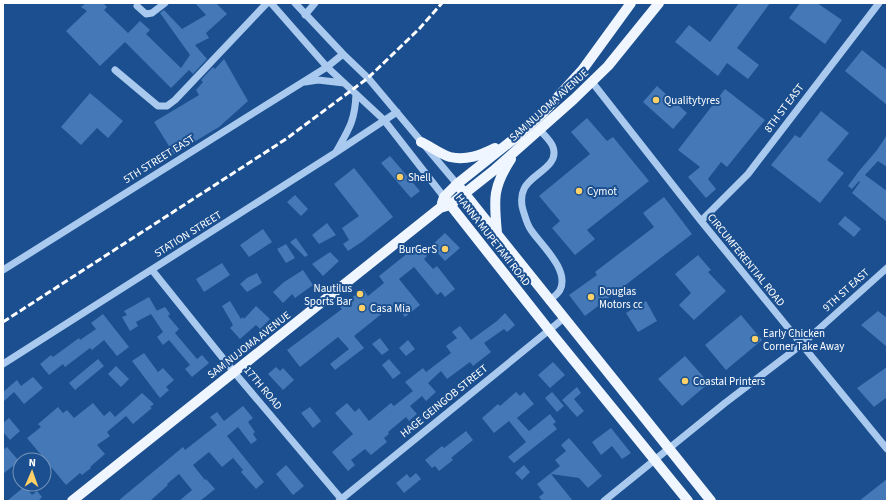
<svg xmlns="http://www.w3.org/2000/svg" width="890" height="504" font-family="'Source Sans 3',sans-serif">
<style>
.building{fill:#4478b7}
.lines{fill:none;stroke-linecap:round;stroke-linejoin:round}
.minor{stroke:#a9c9ee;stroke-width:7}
.major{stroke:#f0f6ff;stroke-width:10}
.rail{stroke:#fff;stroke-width:3;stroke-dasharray:7 3;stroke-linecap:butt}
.poi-dot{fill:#ffd166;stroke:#1b4f8f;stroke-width:1.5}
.labels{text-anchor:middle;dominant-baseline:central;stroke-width:4;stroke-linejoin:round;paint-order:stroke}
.poi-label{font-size:11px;fill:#fff;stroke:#1b4f8f;text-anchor:start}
.street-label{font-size:11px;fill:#fff;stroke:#1b4f8f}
</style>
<rect width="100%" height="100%" fill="#1b4f8f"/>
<!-- building -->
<path class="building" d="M86,3h17l4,4 -3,3 24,23 12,-12 10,9 -4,4 35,34 9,-13 -30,-42 4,-3 18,19 24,-14 -11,-12h21l11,11 -21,19 3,5 -14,7 12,14 -14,15 -4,-4 -18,18 -46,-46 -25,24 -34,-35 21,-20 -6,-4z
M739,3h31l-33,45 22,17 -11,14 -21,-16 -9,13 -43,-34 14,-17 21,17z
M800,3h17l25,17 -17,24 -36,-26z
M862,50l25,20v35l-42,-34z
M224,59l24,42 -29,26 -45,27 -20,-32 45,-27 -3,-5 7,-8 -2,-2 12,-13 2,2z
M657,86l30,27 -14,16 -30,-27z
M725,89l40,31 -38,47 -6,-5 -13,17 8,10 -10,9 -18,-21 12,-10 -22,-17z
M90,93l33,28 -15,17 -11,-10 -16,17 -20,-18z
M821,111l28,22 -22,27 17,13 -24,30 -49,-38 24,-30 5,3z
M587,118l20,23 6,-4 36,44 -62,49 8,9 -20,16 -23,-27 8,-7 -21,-25 51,-42 -19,-22z
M887,135v32l-9,-6 -13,14 22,16v31l-35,-29 8,-11 -1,-1 -7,8 -4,-3 11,-15 18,-21z
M390,156l30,35 -9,7 -30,-35z
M354,168l39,49 -30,24 -15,10 -5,-7 6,-4 -7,-12 17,-12 -25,-32z
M295,195l13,14 -7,7 -14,-14z
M664,197l28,37 -107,82 -16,-21 28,-20 -2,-3 59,-45 -11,-14z
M845,216l16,13 -7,8 -16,-13z
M327,223l9,12 -17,9 -7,-9z
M263,229l9,13 -23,15 -9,-12z
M445,233l15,15 -15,13 -14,-15z
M296,238l12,17 -3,2 -15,-15z
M286,244l9,14 -9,5 -9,-14z
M418,245l9,11 -3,3 9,10 4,-3 18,23 -10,8 -4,-5 -4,3 -23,-28 -15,12 21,26 -15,12 -9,-11 -5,4 -2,-2 -35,28 10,12 -29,22 -5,-6 19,-15 -11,-12 -38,30 -13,-17 55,-41 -2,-2 23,-18 5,7 16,-13 -5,-7z
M330,252l9,9 -16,15 -11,-12z
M698,255l13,15 -3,2 18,19 -32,29 -15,-15 12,-12 -16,-19z
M222,263l8,12 -26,17 -8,-13z
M303,270l10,15 -18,13 -3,-4 -9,9 -10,-11 11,-10z
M257,273l5,10 -15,9 -7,-8 7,-6z
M149,297l8,14 -3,1 11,-5 5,7 -2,2 11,13 -4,4 22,26 5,-4 7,8 -17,14 -7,-8 5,-4 -21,-25 -6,5 -6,-8 6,-5 -12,-18 -15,8 2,4 -8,5 -8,-14 5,-2 -3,-4z
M230,301l11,18 2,-2 1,2 12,-13 14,13 -10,10 -4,-4 -16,14 -10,-11 3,-3 -11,-19z
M646,301l11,20 -19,11 -12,-19z
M878,311l9,7v29l-26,-22z
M505,313l10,12 -8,7 -3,-3 -20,14 7,9 -18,14 -3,-4 -23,17 -6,-8 -13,12 8,9 -10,9 -4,-5 -12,10 7,8 -8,7 -3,-4 -18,15 1,2 -5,4 3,4 -16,13 -6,-6 -14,11 4,5 -7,6 -16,-19 21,-18 -18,-21 12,-10 8,9 4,-4 10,13 22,-18 3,3 19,-15 -8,-9 18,-14 3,4 25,-19 -5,-7 11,-8 -5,-6 8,-6 11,14 26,-19z
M103,314l26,33 -12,9 -13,-16 -12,10 -2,-2 -25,19 -2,-3 -14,11 -9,-11 11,-9 2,2 26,-19 1,2 16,-11 -5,-6z
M741,315l21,25 -36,30 -21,-25z
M380,338l9,12 -7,5 -10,-11z
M408,340l7,9 -9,7 -7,-8z
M144,353l14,19 5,-4 11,12 -8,7 3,3 -9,8 -28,-37z
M685,356l24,27 -27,23 -24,-27z
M98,359l6,7 -29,24 -6,-7z
M389,359l12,14 -8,6 -11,-14z
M553,362l12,13 -15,13 -12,-13z
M116,366l13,13 -8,8 -13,-13z
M276,367l4,4 3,-3 11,12 -11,10 -15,-16z
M887,367v30l-13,10 -17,-19z
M33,377l10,11 -19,16 -10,-12 -11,10v-10l14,-12 4,6z
M577,387l4,6 -7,6 10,12 -7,6 -15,-17z
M516,392l4,4 4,-4 10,12 -17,14 12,13 21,-17 6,8 -3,2 4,5 -43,34 -6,-6 18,-15 -17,-21 -15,12 -12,-15 16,-14 2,2z
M552,392l12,14 -7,6 -12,-14z
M142,393l12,11 -4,3 2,1 -19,16 -7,-8 -19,16 3,4 -13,9 8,9 -15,13 1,1 -9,7 -2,-2 -14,12 -39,-47 14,-11 -3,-3 20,-17 5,6 4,-3 7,8 19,-15 11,13 6,-5 5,6z
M243,406l10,12 -5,4 7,10 -2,2 4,6 -6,4 -13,-17 -11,9 37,46 -8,7 -15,-17 2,-2 -10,-12 -11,9 -13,-15 -16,13 12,15 1,-1 9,10 -15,12h-21l13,-11 -13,-16 -12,10 1,1 -18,16h-32l65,-54 2,3 32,-25 -7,-8 7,-5 7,9z
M310,407l11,14 -8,7 -12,-15z
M9,418l11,13 -10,9 -7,-8v-9z
M611,428l20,25 -9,6 -10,-13 -11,9 -9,-13z
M466,431l7,9 -22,18 2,2 -14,11 -4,-5 -3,2 -7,-8 17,-14 2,2z
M569,438l33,38 -14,12 -9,-10 -28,-4 22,27h-31l-3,-4 5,-4 -7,-9 23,-18 -5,-6 11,-9 -5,-6z
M7,447l12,14 -16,13v-24z
M286,465l18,21 -11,9 -17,-21z
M524,465l6,7 -8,8 -7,-7z
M416,473l5,6 -17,14 -8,-10 11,-9 3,4z
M887,479v22h-28z
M25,486l7,9 5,-4 5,6 -4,4h-31z"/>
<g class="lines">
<!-- minor -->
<path class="minor" d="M271,3l56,64 57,53 60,77
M295,3l48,51 25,24 89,106
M137,6l9,8 6,-1 13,-10
M305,15l10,-12
M115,70l43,36h9l8,-6 92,-97
M305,82l13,-2 26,3
M592,82l109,139 186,228
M540,130c4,5 11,11 13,17 7,20 -23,27 -29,42 -3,6 -3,15 -1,21 2,6 4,15 8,20 10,15 39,40 29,60 -2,4 -7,7 -11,11
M336,152c13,-23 19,-31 20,-58
M701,221l47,-47 131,-171
M3,270l324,-203 16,-13
M152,270l82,102 109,129
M3,364l332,-211 62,-41
M339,501l225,-183
M604,501l121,-98 76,-58 86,-77"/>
<!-- major -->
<path class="major" d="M421,142c9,4 19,12 29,15 16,4 31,-2 45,-9
M457,184l254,317
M444,197l105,133 139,171
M442,203l2,-6 13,-13 58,-46 29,-26 39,-43 48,-66
M497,233c-3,-33 -5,-45 14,-74
M72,501l368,-293 10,-3 43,-34 81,-72 34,-33 51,-63"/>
<!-- rail -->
<path class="rail" d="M3,322l283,-183 82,-61 51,-49 23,-26"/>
</g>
<!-- markers -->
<g class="poi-dot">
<circle cx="656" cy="100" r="4"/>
<circle cx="400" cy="177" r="4"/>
<circle cx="579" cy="191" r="4"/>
<circle cx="445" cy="249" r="4"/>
<circle cx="360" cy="294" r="4"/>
<circle cx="591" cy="297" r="4"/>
<circle cx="362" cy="308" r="4"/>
<circle cx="755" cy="339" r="4"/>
<circle cx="685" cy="381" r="4"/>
</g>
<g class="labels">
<!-- poi labels -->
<g class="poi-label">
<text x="664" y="100">Qualitytyres</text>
<text x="408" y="177">Shell</text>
<text x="587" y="191">Cymot</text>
<text x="437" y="249" text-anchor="end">BurGerS</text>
<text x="352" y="288" text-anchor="end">Nautilus<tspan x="352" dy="13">Sports Bar</tspan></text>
<text x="599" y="291">Douglas<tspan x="599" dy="13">Motors cc</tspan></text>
<text x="370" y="308">Casa Mia</text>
<text x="763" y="333">Early Chicken<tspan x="763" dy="13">Corner Take Away</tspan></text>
<text x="693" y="381">Coastal Printers</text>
</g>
<!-- street labels -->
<g class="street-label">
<text transform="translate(549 105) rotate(-42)">SAM NUJOMA AVENUE</text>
<text transform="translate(784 108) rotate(-53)">8TH ST EAST</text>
<text transform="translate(159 159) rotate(-32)">5TH STREET EAST</text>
<text transform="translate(188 234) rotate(-32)">STATION STREET</text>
<text transform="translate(493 240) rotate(52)">HANNA MUPETAMI ROAD</text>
<text transform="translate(746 260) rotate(51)">CIRCUMFERENTIAL ROAD</text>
<text transform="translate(846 290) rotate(-42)">9TH ST EAST</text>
<text transform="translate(249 345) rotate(-38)">SAM NUJOMA AVENUE</text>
<text transform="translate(263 388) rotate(50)">17TH ROAD</text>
<text transform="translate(444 401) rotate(-39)">HAGE GEINGOB STREET</text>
</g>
</g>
<!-- border -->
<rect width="890" height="504" fill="none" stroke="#ffffff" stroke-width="8"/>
<!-- north arrow -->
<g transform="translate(32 472) rotate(2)"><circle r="19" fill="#1b4f8f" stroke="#7695bc"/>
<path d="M0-3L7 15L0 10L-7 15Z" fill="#ffd166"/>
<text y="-6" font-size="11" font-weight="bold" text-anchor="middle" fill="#ffffff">N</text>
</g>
</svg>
